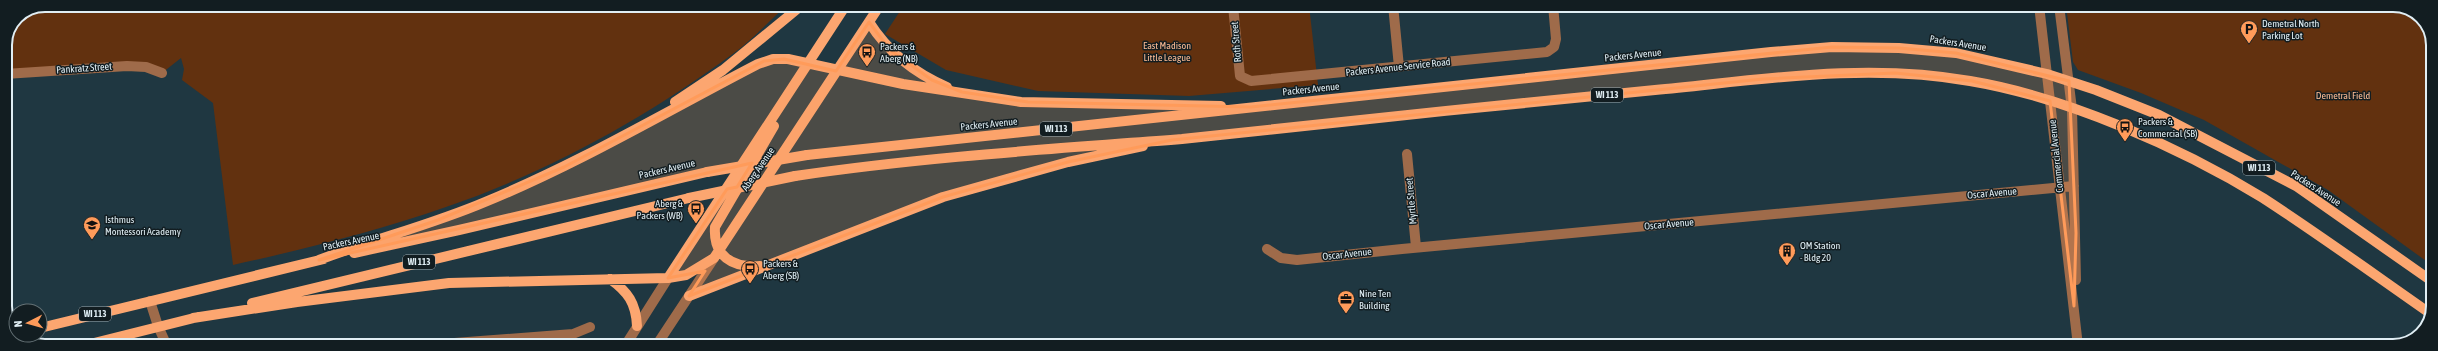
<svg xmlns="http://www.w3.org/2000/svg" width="2438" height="351" font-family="'Asap Condensed',sans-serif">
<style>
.green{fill:#62310f}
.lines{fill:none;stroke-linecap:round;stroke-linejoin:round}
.minor{stroke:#9f6b4a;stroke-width:10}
.major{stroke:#fca670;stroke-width:10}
.major-bridge{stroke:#fca670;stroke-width:10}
.marked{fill:#ff9b5a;fill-opacity:0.2;stroke:#ff9b5a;stroke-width:3;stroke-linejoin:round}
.labels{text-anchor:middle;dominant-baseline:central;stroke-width:3;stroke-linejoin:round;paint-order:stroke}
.shield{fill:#121d21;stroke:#a2afb5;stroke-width:1}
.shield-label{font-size:9px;font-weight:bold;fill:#e0eef4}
.poi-label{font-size:10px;fill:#e0eef4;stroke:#121d21;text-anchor:start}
.street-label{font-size:10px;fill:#e0eef4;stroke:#121d21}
.park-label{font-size:10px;fill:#fbbb94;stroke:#121d21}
.rim{fill:none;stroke:#e0eef4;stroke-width:2}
</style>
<rect width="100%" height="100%" fill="#1f3741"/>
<!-- green -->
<path class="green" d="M45,5h742c-18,16 -34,34 -53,48 -87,64 -185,119 -288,154 -69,24 -141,42 -213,58l-20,-162 -31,-23 2,-11 -3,-11 -19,15 -16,-6 -141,7v-29l12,-29z
M904,5h405l9,80 -129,11 -151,-5 -92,-21 -61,-36z
M2066,5h332l23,11 12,24v226l-105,-76 -124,-70 -63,-27 -63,-23 -5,-8z"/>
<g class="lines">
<!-- minor -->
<path class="minor" d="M1393,5l6,62
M2039,5l39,341
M2059,5l13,104 4,171
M1233,6l7,70 11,5 296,-29 7,-5 2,-8 -3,-34
M1739,7l1,-2
M5,74l122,-8 19,1 16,6
M1407,154l9,93
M1267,249l14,9 16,2 105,-11 672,-63
M150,301l8,25 9,20
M415,346l158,-12 17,-7
M625,346l43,-68
M656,346l58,-88"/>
<!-- major -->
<path class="major" d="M869,22c19,30 45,51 78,65
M675,102l48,-32 79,-65
M807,155l964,-103 61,-5 67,1 57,5 91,21 49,16 63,25 137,71 137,96
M795,176c128,-19 258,-27 387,-37 158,-17 315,-34 473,-49 105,-10 210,-28 315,-9 96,16 210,66 293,117 57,37 112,77 168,116
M354,253l105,-23 248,-58
M319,260c55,-21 112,-35 166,-58 95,-39 182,-91 273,-138l15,-5h15l115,25 118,18 200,4
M760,266c-28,2 -47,-10 -45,-39l59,-101
M668,278l178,-273
M610,279c18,13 26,24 27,47
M689,296l254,-99 125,-35 75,-16
M252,303l437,-105
M193,318l104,-16 152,-19 219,-5 18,-3 28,-17 166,-253
M40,328l284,-69
M82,346l116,-29"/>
<!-- major-bridge -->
<path class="major-bridge" d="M707,172l100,-17
M689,198l106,-22"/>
</g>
<!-- marked area -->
<path class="marked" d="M869,22l21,28 42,30 30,12 66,10 223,5 581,-60 67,1 57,5 113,28 7,152 -2,73 -24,-205 -78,-20 -77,-8 -132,6 -591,61 -104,22 -125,35 -254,99 16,-25 -37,7 59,-89 10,-2 15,-24 -433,97 119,-40 126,-53 200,-106 20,-2 52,12z"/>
<!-- icons -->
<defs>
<g id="parking-pin" transform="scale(0.9)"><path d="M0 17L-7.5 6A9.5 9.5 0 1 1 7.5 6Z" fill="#ff9b5a" stroke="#121d21"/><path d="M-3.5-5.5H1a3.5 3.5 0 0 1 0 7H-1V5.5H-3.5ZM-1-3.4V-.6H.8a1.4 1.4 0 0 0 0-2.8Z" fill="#111"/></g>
<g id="bus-pin" transform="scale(0.9)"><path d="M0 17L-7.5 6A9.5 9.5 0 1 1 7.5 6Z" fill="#ff9b5a" stroke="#121d21"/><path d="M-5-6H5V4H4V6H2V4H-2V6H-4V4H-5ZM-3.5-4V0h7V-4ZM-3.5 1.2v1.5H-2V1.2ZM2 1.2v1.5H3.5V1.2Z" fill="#111"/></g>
<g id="school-pin" transform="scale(0.9)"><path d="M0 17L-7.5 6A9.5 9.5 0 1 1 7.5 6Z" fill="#ff9b5a" stroke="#121d21"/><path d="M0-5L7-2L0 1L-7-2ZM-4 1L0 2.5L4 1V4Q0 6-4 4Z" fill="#111"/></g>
<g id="building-pin" transform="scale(0.9)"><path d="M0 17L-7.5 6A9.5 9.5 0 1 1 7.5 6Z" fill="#ff9b5a" stroke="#121d21"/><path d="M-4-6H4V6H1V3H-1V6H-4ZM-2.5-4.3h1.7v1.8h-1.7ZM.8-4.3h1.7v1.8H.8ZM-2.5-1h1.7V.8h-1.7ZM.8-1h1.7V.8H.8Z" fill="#111"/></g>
<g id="office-pin" transform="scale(0.9)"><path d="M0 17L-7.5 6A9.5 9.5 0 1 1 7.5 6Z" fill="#ff9b5a" stroke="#121d21"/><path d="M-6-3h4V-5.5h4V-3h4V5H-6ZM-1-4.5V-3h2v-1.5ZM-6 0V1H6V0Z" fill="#111"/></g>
</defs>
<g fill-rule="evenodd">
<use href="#parking-pin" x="2249" y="29"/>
<use href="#bus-pin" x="867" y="52"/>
<use href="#bus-pin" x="2125" y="127"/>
<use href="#bus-pin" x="696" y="209"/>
<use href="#school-pin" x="92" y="225"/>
<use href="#building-pin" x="1787" y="251"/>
<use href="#bus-pin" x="750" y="269"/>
<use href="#office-pin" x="1346" y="299"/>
</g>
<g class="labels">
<!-- shield labels -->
<g class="shield">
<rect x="1591" y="88" width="32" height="14" rx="3"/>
<rect x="1040" y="122" width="32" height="14" rx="3"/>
<rect x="2243" y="161" width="32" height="14" rx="3"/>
<rect x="403" y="255" width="32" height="14" rx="3"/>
<rect x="79" y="307" width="32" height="14" rx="3"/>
</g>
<g class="shield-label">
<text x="1607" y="95">WI 113</text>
<text x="1056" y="129">WI 113</text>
<text x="2259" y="168">WI 113</text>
<text x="419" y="262">WI 113</text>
<text x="95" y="314">WI 113</text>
</g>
<!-- poi labels -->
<g class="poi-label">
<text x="2262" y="23">Demetral North<tspan x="2262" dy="12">Parking Lot</tspan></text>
<text x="880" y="46">Packers &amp;<tspan x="880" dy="12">Aberg (NB)</tspan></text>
<text x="2138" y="121">Packers &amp;<tspan x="2138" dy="12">Commercial (SB)</tspan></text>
<text x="683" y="203" text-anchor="end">Aberg &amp;<tspan x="683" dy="12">Packers (WB)</tspan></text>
<text x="105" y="219">Isthmus<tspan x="105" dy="12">Montessori Academy</tspan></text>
<text x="1800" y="245">OM Station<tspan x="1800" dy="12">- Bldg 20</tspan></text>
<text x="763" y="263">Packers &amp;<tspan x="763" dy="12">Aberg (SB)</tspan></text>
<text x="1359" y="293">Nine Ten<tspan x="1359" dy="12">Building</tspan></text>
</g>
<!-- street labels -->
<g class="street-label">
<text transform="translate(1236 42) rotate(-95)">Roth Street</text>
<text transform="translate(1958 43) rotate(9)">Packers Avenue</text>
<text transform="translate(1633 55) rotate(-6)">Packers Avenue</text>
<text transform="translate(1398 67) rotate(-6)">Packers Avenue Service Road</text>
<text transform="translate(84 68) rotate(-4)">Pankratz Street</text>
<text transform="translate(1311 89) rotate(-6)">Packers Avenue</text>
<text transform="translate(989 124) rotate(-6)">Packers Avenue</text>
<text transform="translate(2056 156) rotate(-96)">Commercial Avenue</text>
<text transform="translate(667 169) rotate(-13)">Packers Avenue</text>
<text transform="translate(758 169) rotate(-56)">Aberg Avenue</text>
<text transform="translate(2316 188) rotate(33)">Packers Avenue</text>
<text transform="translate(1992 193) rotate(-5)">Oscar Avenue</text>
<text transform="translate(1411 201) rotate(-95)">Myrtle Street</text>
<text transform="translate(1669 224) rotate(-5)">Oscar Avenue</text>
<text transform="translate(351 241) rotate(-12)">Packers Avenue</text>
<text transform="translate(1347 254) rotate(-6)">Oscar Avenue</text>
</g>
<!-- park labels -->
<g class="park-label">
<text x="1167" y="45">East Madison<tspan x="1167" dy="12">Little League</tspan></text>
<text x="2343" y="95">Demetral Field</text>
</g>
</g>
<!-- crop -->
<path d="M0 0H2438V351H0ZM45 12H2393A33 33 0 0 1 2426 45V306A33 33 0 0 1 2393 339H45A33 33 0 0 1 12 306V45A33 33 0 0 1 45 12Z" fill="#121d21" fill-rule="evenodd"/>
<path class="rim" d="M45 12H2393A33 33 0 0 1 2426 45V306A33 33 0 0 1 2393 339H45A33 33 0 0 1 12 306V45A33 33 0 0 1 45 12Z"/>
<!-- north arrow -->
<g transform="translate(28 323) rotate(264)"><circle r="19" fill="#121d21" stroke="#647175"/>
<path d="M0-3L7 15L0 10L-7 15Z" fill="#ff9b5a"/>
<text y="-6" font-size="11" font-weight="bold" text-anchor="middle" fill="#e0eef4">N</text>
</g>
</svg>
